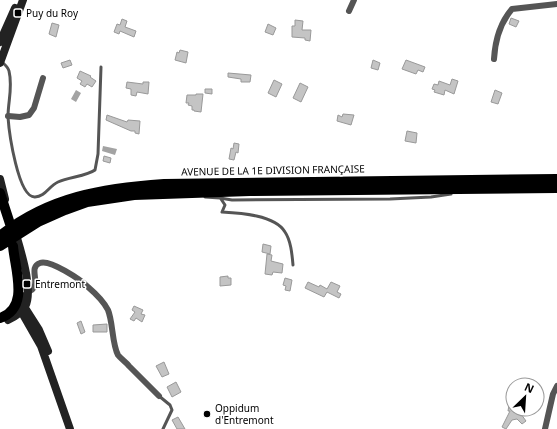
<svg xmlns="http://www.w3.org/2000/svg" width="557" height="429" viewBox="0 0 557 429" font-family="'Noto Sans',sans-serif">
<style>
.water{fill:#a3a3a3}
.building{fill:#c4c4c4;stroke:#999}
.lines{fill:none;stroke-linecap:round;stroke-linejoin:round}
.service{stroke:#555;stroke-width:3}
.minor{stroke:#555;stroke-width:6}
.secondary{stroke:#222;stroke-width:8}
.trunk{stroke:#000;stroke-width:10}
.poi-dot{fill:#000;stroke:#fff;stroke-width:1.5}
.labels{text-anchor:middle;stroke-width:3;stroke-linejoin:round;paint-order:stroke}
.poi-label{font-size:10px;fill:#000;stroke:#fff;text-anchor:start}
.street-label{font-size:10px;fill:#000;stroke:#fff}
</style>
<rect width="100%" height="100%" fill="#fff"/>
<path class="water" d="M76,90l5,3 -5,9 -5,-3z
M103,146l14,3 -2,6 -13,-4z"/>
<path class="building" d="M511,18l8,3 -3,6 -7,-3z
M122,19l5,2 -2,6 11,4 -2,6 -14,-6 -1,3 -5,-2 3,-8 3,1z
M295,20l8,1 -1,9h9l-1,11 -5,-1v-2l-13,-1v-11h3z
M52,23l7,2 -3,12 -7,-3z
M268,24l8,4 -3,7 -8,-3z
M180,50l8,2 -2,11 -11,-3 2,-8 2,1z
M70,60l2,5 -9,3 -2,-5z
M373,60l7,3 -2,7 -7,-2z
M406,60l19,7 -2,5 -5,-2 -2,4 -14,-5z
M80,71l11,5 -1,1 6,4 -4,6 -5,-3 -2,3 -5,-3 2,-3 -5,-3z
M228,73l23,2 -1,7h-9v-3l-13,-2z
M452,79l6,2 -4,13 -9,-4 -1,5 -10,-3 1,-2 -3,-1 2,-5 4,1 1,-4 11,4z
M274,80l8,4 -6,13 -8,-4z
M127,82l16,2v-2h6l-1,12 -11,-2 -1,4 -5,-1v-6l-5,-1z
M300,83l8,4 -7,15 -8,-4z
M205,89h7v5l-7,-1z
M495,90l7,3 -4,11 -7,-2z
M196,94h7l-2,18 -7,-1v-1h-2v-4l-4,-1 1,-2h-3l1,-8h9z
M343,114l11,1 -3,10 -14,-4 1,-6 4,2z
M107,115l20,7 1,-2 12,1 -1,13 -4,-1v-2h-4l-25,-11z
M407,131l10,2 -1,10 -11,-2z
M234,143l5,1 -1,9 -2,-1 -2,8 -5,-1 2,-11 2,1z
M104,156l7,2 -1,5 -7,-2z
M263,244l8,2 -1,8 -8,-2z
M267,254l5,1 -1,6 12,3 -1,9 -9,-1 -1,3 -7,-1z
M228,276v2h3v7l-11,1v-9z
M285,278l7,2 -2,11 -5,-1 1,-4 -3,-1z
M308,282l11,5 1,-2 7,4 4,-7 9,4 -3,6 4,2 -2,4 -12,-6 -3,5 -19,-9z
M134,306l9,4 -2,4 4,1 -3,7 -6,-4 -2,3 -4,-2 5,-7 -3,-2z
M81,321l4,11 -4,2 -4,-11z
M107,324v8h-14v-7z
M164,362l5,12 -7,3 -6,-11z
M176,382l5,10 -9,5 -5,-10z
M509,405l4,2v5l8,2 5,7 -4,3 -5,-5 -5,1 -6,9 -4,-2 8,-16h-2z
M178,417l7,12h-8l-5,-9z"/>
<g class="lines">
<path class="service" d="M2,62c3,3 6,5 7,9 4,16 -1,30 -1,46 1,15 10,81 27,80 10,0 14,-11 23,-15 11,-5 29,-6 37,-12l3,-16 3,-87
M205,197l15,1 12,2 158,-1 41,-2 20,-3
M221,199l4,6 -3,7c18,1 53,3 63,20 6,9 7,22 8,33
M159,396l11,9 2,5 -9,19"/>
<path class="minor" d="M349,11l5,-11
M494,59c1,-17 6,-36 18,-50l45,-5
M8,116l12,1 9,-2 5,-7 9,-30
M27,292c18,-5 -1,-24 13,-29 10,-4 41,17 48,24 7,6 16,15 20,23 5,12 4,34 10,45 3,4 8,7 11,11 10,10 20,20 30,30
M545,429l8,-35 4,-8"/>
<path class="secondary" d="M0,42l15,-34
M0,63l23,-63
M0,179l5,20
M22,296l-2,10 1,5 20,35 29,83
M25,308l14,22 9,21
M8,320c6,-3 14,-7 17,-13 9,-17 -5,-58 -10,-76"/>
<path class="trunk" d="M0,193l13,40
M0,236c48,-39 104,-48 164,-52l393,-5
M0,246l38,-24 27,-12 22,-8 47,-7 116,-4 307,-3
M0,318c30,-10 15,-48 13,-72"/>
</g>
<g class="poi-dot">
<rect x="14" y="9" width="8" height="8" rx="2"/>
<rect x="23" y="280" width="8" height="8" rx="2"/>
<circle cx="207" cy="414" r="4"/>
</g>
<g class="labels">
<g class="poi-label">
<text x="26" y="17">Puy du Roy</text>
<text x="35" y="288">Entremont</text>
<text x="215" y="412">Oppidum<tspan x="215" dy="12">d'Entremont</tspan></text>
</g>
<g class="street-label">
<text transform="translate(273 170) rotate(-1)" y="4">AVENUE DE LA 1E DIVISION FRANÇAISE</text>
</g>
</g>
<g transform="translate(525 397) rotate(25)"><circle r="19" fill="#ffffff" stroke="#999999"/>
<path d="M0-3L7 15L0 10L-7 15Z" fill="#000000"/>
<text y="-6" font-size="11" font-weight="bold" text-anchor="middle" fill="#000000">N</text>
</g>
</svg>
